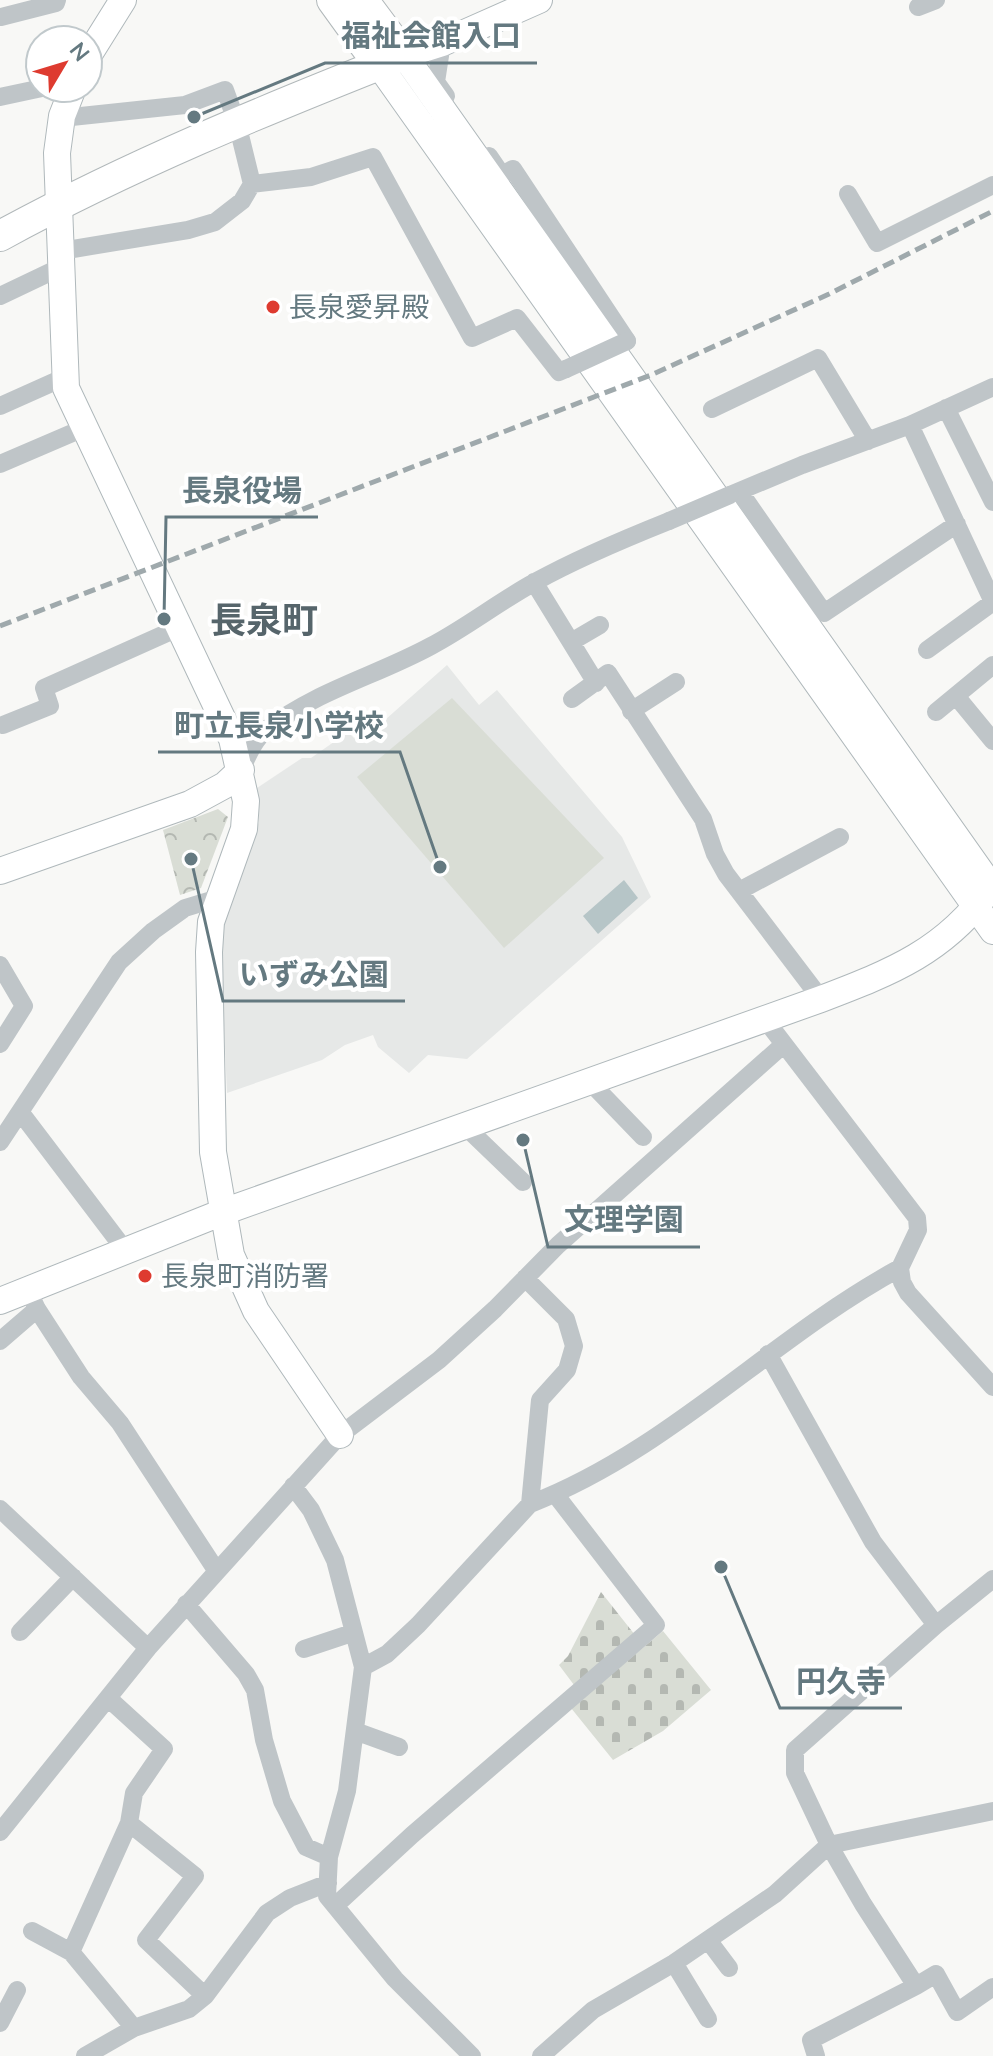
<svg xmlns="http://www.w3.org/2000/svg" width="993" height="2056" viewBox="0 0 993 2056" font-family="'Nunito Sans','Noto Sans JP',sans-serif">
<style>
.built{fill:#e6e8e7}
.cemetery{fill:url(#cemetery-stones)}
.park{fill:url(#park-crowns)}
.garden{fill:#d9ddd5}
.water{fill:#b6c5c7}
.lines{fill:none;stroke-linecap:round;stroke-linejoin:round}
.secondary-casing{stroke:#afb8bb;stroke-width:28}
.primary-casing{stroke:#b1b8ba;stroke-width:32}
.street{stroke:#bfc5c8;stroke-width:18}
.secondary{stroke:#fff;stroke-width:26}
.primary{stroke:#fff;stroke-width:30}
.rail{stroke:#9fa9ac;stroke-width:5;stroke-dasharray:12 6;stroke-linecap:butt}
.street-bridge{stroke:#bfc5c8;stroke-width:18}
.poi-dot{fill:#de3b30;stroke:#fff;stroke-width:3}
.labels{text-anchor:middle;stroke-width:8;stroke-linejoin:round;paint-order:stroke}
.poi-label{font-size:28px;fill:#647980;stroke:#fff;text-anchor:start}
.district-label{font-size:36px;font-weight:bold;fill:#56656b;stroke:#fff}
.leader{fill:none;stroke:#647980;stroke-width:3}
.callout-dot{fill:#647980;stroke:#fff;stroke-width:3}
.callout-label{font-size:30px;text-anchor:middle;font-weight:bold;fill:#647980;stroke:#fff;stroke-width:8;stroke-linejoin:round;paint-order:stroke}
</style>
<defs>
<pattern id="cemetery-stones" width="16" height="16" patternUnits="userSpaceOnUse" patternTransform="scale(2)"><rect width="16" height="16" fill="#d9ddd5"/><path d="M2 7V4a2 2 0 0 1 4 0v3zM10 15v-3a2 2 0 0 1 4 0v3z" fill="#b4b8b2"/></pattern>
<pattern id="park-crowns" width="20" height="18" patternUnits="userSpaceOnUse" patternTransform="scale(2)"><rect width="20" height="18" fill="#d9ddd5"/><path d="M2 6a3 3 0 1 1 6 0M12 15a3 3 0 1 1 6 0" fill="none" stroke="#b4b8b2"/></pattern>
</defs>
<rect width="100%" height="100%" fill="#f8f8f6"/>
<path class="built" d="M447,665l32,40 18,-15 125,147 29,60 -184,162 -39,-4 -19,18 -31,-26 -5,-12 -28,10 -23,15 -95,33 -7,-159 39,-112 -2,-34 45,-30h9l37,-26 11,11z"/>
<path class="cemetery" d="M601,1592l34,43 -61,50 -15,-20 9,-9z
M663,1631l48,59 -48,41 -50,29 -42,-52z"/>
<path class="park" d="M218,809l10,8 -27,71 -21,7 -17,-65z"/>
<path class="garden" d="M452,698l152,160 -100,90 -147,-171z"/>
<path class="water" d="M624,880l14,18 -40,36 -15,-18z"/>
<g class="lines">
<defs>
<path id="secondary" d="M539,0l-97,43 -38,12 589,834
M88,56l35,-56
M379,65l614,866
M73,88l-11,28 -5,37 9,235 166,351 14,62 -2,28 -33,93 -2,30 4,200 18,103 25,56 84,124
M0,871l190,-67 35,-19 16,-15
M0,1301l223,-89 598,-213c71,-27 125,-48 170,-112"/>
<path id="primary" d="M332,0l47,65
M0,236c130,-71 267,-127 404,-181l-41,-55"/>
</defs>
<use href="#secondary" class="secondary-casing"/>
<use href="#primary" class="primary-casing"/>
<path class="street" d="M918,7l18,-7
M1,17l55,-14 1,-3
M442,43l-6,39 10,14
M0,97l42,-9
M62,118l123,-13 40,-15 12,33 15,61 59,-7 62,-20 99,181 45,-20 42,54 7,-3
M489,156l13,19 11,-6 114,172
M848,194l29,49 116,-58
M61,251l127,-21 27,-8 27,-21 10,-17
M0,296l61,-29
M0,406l65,-29
M946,408l47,94
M712,409l106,-51 50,83
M910,425l83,177 -66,48
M0,464l84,-36
M740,492l84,121 133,-89
M730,495l72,-30 108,-40 83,-38
M534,582l62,101
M571,642l29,-17
M956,696l37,45
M572,699l36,-26 95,146 12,35 11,20 95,125
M631,711l45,-29
M936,712l57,-47
M3,725l47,-19 -6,-18 134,-60
M241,770c7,-15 13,-30 26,-41 49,-38 111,-54 164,-83 36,-19 69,-45 104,-64 43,-24 89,-43 134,-61
M739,891l101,-54
M0,965l24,41 -24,38
M764,1018l153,200 1,12 -18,38
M590,1082l53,55
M21,1113l104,137
M471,1132l52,50
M0,1142l119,-180 34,-31 32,-23 33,-10
M525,1278l41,41 8,27 -7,24 -27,30 -10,104
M28,1290l9,19 44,68 39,46 96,147
M0,1341l37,-32
M768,1354l105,188 63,83
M293,1486l18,24 24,50 28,107 -16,124 -18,66 -2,39 68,83 77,77
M0,1509l148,139
M186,1604l60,70 9,16 9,50 18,61 24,46 23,10
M20,1632l53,-55
M304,1649l48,-16
M363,1667l24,-13 31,-29 112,-121c138,-53 241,-166 370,-236l2,14 6,11 85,94
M108,1698l56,51 -30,44 -5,30 -58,129 63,76
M355,1731l44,16
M129,1823l66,53 -49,64 59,56
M0,1832l148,-184 192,-213 99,-75 56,-51 63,-64 225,-200
M335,1906l77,-71 244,-210 -101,-131
M32,1931l39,21
M708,1940l21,28
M674,1963l34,56
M916,1986l20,-12 21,38 36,-25
M0,2023l17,-33
M85,2056l49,-28 55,-19 16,-13 62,-83 23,-15 38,-15
M541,2056l52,-46 81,-47 101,-69 54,-49 164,-34
M816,2056l-5,-16 105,-54 -53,-82 -34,-59 -34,-72v-23l141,-125 57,-46"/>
<use href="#secondary" class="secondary"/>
<use href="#primary" class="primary"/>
<path class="rail" d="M0,626l651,-251 178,-81 164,-83"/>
<path class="street-bridge" d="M566,369l61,-28
M669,521l61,-26"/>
</g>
<g class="poi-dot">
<circle cx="273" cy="307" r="8"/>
<circle cx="145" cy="1276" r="8"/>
</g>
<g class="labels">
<g class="poi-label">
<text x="289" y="317">長泉愛昇殿</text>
<text x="161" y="1286">長泉町消防署</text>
</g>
<g class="district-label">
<text x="264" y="633">長泉町</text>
</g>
</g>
<path class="leader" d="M194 117L325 63H537M164 619L166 517H318M440 867L400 752H158M191 859L223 1001H405M523 1140L548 1247H700M721 1567L780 1708H902"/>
<g class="callout-dot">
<circle cx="194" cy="117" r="8"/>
<circle cx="164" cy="619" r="8"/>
<circle cx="440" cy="867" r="8"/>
<circle cx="191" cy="859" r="8"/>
<circle cx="523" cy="1140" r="8"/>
<circle cx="721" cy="1567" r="8"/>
</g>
<g class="callout-label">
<text x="431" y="46">福祉会館入口</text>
<text x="242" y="501">長泉役場</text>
<text x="279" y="736">町立長泉小学校</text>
<text x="314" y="985">いずみ公園</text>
<text x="624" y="1230">文理学園</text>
<text x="841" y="1692">円久寺</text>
</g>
<g transform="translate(64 64) rotate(52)"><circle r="38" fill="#ffffff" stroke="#c1c9cc" stroke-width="2"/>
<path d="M0-6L14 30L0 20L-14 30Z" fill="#de3b30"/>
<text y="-12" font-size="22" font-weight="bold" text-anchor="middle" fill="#647980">N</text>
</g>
</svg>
